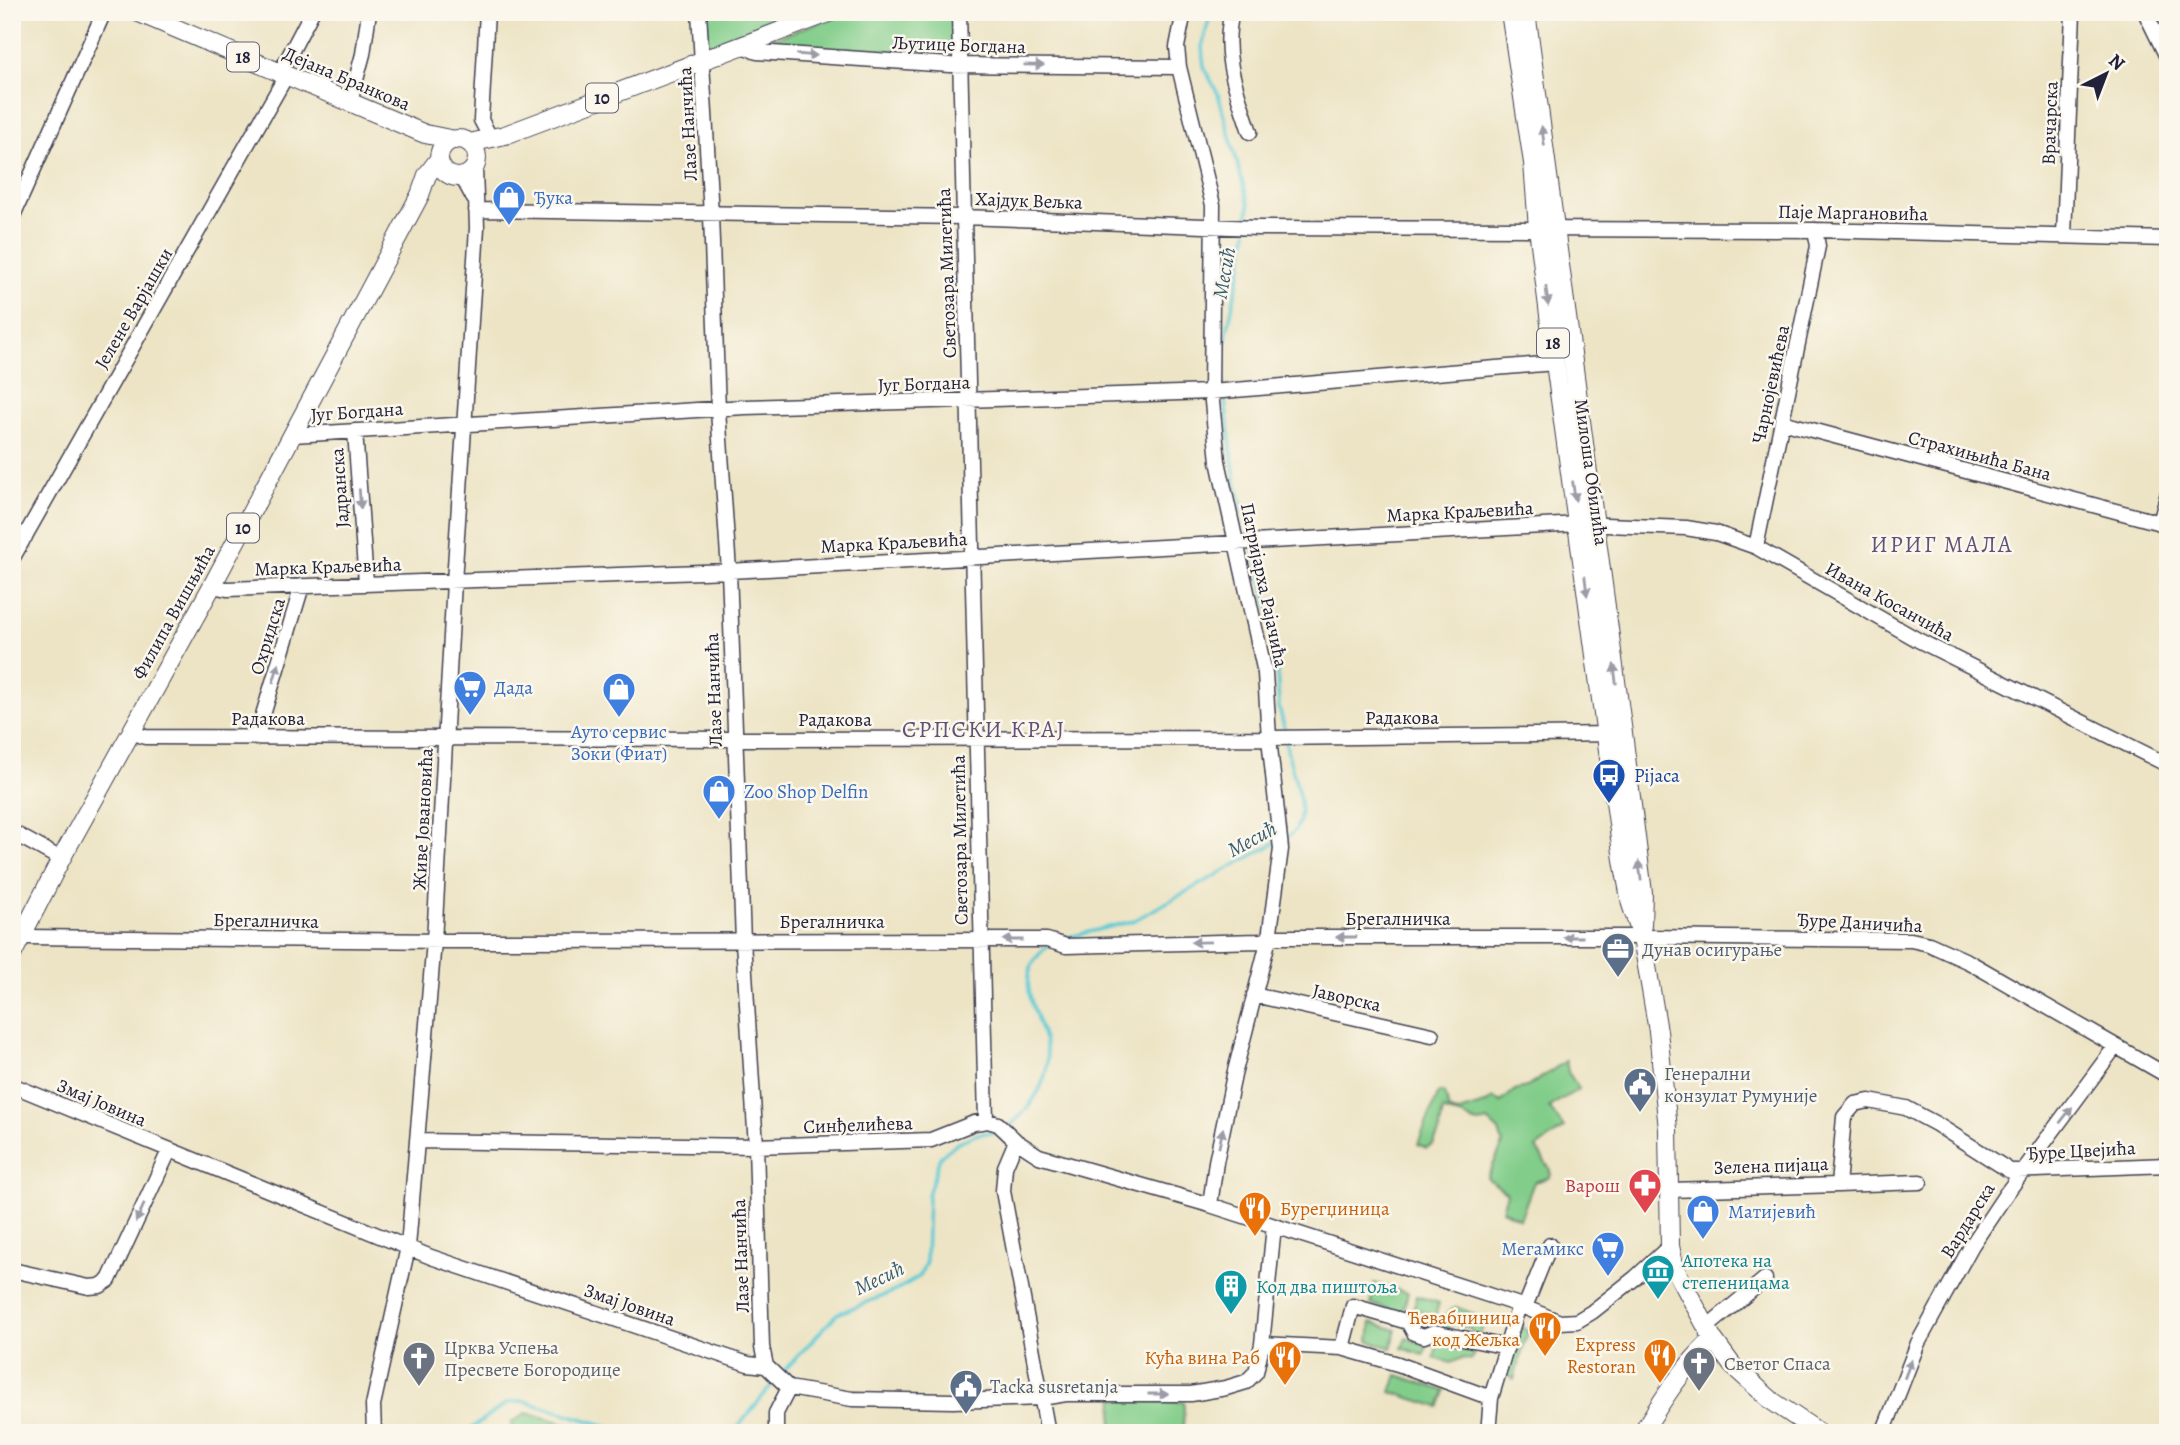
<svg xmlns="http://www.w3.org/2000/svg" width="2180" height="1445" viewBox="0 0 2180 1445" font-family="Alegreya,serif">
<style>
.green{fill:#82cd8a;stroke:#527862;stroke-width:2}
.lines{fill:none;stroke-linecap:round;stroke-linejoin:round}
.stream{stroke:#5dc9d4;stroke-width:3.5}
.minor-casing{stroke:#403f50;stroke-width:17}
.major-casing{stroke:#403f50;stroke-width:20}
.minor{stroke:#fff;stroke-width:14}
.major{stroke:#fff;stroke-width:18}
.oneway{fill:#9c9ca7}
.labels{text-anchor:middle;stroke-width:5;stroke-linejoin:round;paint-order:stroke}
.shield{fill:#fbf7ec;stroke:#636270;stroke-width:2}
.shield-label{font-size:18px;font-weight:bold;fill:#22223b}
.street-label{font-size:19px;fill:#22223b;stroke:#fbf7ec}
.shop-label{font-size:19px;fill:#366cbe;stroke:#fbf7ec;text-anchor:start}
.transit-label{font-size:19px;fill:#164399;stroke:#fbf7ec;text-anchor:start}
.service-label{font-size:19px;fill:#4e5e75;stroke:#fbf7ec;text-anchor:start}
.health-label{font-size:19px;fill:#be3a42;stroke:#fbf7ec;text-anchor:end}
.food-label{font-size:19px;fill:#c56008;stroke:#fbf7ec;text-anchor:end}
.culture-label{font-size:19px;fill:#0d838f;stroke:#fbf7ec;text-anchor:start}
.worship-label{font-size:19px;fill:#5b616d;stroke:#fbf7ec;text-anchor:start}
.water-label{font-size:21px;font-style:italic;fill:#375c71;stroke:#fbf7ec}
.quarter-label{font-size:23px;letter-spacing:2px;fill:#605179;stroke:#fbf7ec}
</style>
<rect width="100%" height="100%" fill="#fbf7ec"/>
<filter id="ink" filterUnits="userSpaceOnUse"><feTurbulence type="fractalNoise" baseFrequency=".0143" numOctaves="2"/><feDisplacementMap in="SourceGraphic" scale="14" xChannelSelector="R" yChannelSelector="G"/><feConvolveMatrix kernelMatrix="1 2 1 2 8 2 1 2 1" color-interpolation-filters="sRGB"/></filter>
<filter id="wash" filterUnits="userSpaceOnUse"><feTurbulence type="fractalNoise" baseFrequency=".00686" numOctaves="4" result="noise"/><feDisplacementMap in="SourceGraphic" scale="28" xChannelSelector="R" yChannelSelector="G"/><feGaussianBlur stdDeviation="1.57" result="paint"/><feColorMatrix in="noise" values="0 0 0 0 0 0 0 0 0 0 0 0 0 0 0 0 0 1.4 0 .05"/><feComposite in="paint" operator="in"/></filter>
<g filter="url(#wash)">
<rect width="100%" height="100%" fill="#ede4c5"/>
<path class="green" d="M704,12h108l-106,38z
M848,12h104l1,41 -4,5 -187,-11 -1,-4z
M1566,1061l2,11 11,17 -30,18 15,21 -28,20 13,20 2,7 -3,3 -14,4 -14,37 -18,-9 5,-17 -20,-15 16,-34 -4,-13 -11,-10c-17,5 -14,-2 -28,-6 -6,-1 -11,-2 -17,-5l-4,23 -6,12 -7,3 -8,-4 21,-52h4l4,8 1,9 8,4 29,-9 8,-6 8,4 14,-12 12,-3z
M1374,1283l34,10 -6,20 -31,-9z
M1417,1296l22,7 -4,13 -22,-7z
M1456,1307c14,5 35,11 23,29l-7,-2 -1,-5 -18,-6 -5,7 -7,-3 6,-13z
M1371,1322l25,8 -4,18 -23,-7z
M1521,1326l7,5 -14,48 -8,-5z
M1406,1338l21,7 -3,10 -22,-7z
M1442,1343l32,10 -2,7 -10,-2 -11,5 -17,-5 3,-12z
M1397,1375l48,16 -6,16 -48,-15z
M1114,1399l70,3 -1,31h-71z
M526,1413l50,13 -1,7h-64l1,-11z"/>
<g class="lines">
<path class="stream" d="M1211,12l-9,35 2,20 14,27 31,111 -2,18
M1223,385c-3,-51 19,-103 24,-154
M1224,393l11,86 16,58
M1253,547l22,81 4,79 7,28
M1282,840c38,-17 7,-67 4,-97
M1057,940l76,-19 142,-78
M1007,1128c19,-15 40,-41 40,-67 1,-40 -43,-81 1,-115
M781,1374l56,-60 58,-23 25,-15 6,-15 2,-66 12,-38 18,-15 20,-8 22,-2
M465,1433l42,-30 16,-2 108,32
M733,1433l43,-53"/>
</g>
</g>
<g filter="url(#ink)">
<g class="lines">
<defs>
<path id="minor" d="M487,12l-6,108 10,19
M699,12l12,203 7,195 11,161 14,370 13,205 6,201 4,19
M959,12l27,1109
M1184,12l-7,35 2,20 34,138 -2,187 7,69 47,212 4,65 12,111 -12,89 -35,137 -18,87 -6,43
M1232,12c-11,43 5,79 18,120
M2145,12l23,47
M740,45l17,7 193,13 229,2
M280,73l32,-61
M350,102l13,-48 6,-42
M462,177l12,22
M476,210l487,7 295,11 557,2 353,9
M12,218l92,-206
M2064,235l9,-223
M1782,422l386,103
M355,431l11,152
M293,435l452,-28 466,-15 344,-29
M2160,523l8,-30
M12,531l13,6
M1756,547l62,-301 -3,-16
M12,559l274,-483
M212,586l15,3 502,-18 850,-47 107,4 30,5 40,14 162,93 250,125
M131,732l14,5 589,2 535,-1 346,-4
M256,738l46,-152
M12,832l49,27
M22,937l424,4 601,-1 19,6 194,-5 17,-4h365l269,3 18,4 40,18 199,114
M1254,995l178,40
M12,1085l419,172 317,107 18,2 23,22 63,11 101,2 88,-3 25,-4h125l35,-6 20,-6 10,-10 6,-28 12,-118
M417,1141l339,5 175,-6 43,-17 14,-2 10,3 18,17 23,15 171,49 309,100 41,17 17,-1 15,-9 43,-34 35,-32
M1016,1141l-11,26 -2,24 45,242
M1838,1185l82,-3
M1670,1190l168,-5 6,-68 11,-13 14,-3 37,7 30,16 74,47 158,-6
M12,1270l77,17 11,-1 9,-6 60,-129
M1525,1307l25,-62
M1707,1327l58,-48
M1262,1344l80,4 56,16 93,34
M1342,1348l11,-42 55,16 6,11 10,3 10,-4 73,15
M374,1433l-1,-28 35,-158 26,-306 20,-359 23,-354 -2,-60
M776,1433v-20l13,-25
M1488,1433l3,-35 28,-93
M1883,1433l35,-90 54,-98 34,-51 109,-147"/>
<path id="major" d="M137,12l288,122 30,6
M1510,12l23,151 5,65 17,135 68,497 8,44 11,33 16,94 10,98 2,117 5,23 38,70 19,26 40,36 48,32
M1526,12l97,721 20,160 -1,33
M439 158a19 19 0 1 1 38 0a19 19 0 1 1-38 0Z
M470,143l35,-8 326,-123
M12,955l49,-96 151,-273 208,-391 7,-20 12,-16
M1642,1433c21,-34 42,-67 71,-94"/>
</defs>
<use href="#minor" class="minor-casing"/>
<use href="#major" class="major-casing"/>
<use href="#minor" class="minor"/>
<use href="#major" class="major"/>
</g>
<defs><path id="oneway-solid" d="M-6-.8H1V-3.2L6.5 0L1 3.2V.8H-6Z" transform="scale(1.75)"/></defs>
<g class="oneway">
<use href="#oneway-solid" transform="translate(807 55) rotate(4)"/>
<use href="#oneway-solid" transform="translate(1034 65) rotate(1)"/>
<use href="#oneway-solid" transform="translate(1543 136) rotate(-98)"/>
<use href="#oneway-solid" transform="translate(1547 296) rotate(83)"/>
<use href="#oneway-solid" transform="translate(1574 491) rotate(82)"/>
<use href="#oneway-solid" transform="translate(360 499) rotate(86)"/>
<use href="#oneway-solid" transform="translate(1586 586) rotate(83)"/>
<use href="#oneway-solid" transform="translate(276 673) rotate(-73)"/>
<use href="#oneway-solid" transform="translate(1615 674) rotate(-97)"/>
<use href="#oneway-solid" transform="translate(1640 871) rotate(-97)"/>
<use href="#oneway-solid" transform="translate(1346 937) rotate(180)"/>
<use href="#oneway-solid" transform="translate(1573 937) rotate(-180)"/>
<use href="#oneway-solid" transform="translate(1013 940) rotate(-180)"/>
<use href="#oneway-solid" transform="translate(1201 942) rotate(179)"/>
<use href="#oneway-solid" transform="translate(2066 1115) rotate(-52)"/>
<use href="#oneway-solid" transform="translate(1221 1138) rotate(-78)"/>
<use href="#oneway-solid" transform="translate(140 1213) rotate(115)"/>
<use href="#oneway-solid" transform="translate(1908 1369) rotate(-69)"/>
<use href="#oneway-solid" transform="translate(1158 1394)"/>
</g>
</g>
<defs>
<symbol id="shop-pin" viewBox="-11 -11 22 30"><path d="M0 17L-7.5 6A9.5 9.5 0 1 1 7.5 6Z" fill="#3f7fe0" stroke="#fbf7ec"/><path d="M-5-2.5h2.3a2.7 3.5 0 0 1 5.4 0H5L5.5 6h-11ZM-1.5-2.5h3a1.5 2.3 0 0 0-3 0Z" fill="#fff"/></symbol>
<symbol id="supermarket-pin" viewBox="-11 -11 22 30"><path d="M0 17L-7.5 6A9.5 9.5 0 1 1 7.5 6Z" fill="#3f7fe0" stroke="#fbf7ec"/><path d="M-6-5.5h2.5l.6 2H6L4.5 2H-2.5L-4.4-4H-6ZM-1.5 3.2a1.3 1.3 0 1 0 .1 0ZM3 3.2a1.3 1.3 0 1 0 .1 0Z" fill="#fff"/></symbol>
<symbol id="bus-pin" viewBox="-11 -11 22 30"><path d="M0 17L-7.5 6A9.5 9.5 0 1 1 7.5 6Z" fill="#1a4fb4" stroke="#fbf7ec"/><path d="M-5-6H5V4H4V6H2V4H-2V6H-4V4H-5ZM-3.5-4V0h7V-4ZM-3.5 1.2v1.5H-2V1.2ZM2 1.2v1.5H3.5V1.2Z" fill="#fff"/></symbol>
<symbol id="office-pin" viewBox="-11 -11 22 30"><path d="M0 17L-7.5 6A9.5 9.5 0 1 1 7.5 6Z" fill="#5c6f8a" stroke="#fbf7ec"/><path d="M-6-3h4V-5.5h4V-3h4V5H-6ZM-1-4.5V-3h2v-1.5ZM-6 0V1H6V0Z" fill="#fff"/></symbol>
<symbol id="civic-pin" viewBox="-11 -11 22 30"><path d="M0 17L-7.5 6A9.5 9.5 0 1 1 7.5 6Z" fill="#5c6f8a" stroke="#fbf7ec"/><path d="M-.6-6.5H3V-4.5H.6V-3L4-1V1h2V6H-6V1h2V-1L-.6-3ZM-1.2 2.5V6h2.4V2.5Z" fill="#fff"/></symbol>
<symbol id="pharmacy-pin" viewBox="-11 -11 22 30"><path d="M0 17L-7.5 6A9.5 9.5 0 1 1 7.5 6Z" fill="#e0444e" stroke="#fbf7ec"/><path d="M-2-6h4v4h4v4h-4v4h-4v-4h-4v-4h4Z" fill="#fff"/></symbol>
<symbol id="restaurant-pin" viewBox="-11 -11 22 30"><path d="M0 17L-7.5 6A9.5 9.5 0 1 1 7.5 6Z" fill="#e8710a" stroke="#fbf7ec"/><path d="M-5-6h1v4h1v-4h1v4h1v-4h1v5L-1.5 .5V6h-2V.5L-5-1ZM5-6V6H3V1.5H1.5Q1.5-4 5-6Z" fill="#fff"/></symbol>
<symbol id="museum-pin" viewBox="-11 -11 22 30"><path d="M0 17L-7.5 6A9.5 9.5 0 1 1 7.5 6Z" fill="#0f9aa8" stroke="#fbf7ec"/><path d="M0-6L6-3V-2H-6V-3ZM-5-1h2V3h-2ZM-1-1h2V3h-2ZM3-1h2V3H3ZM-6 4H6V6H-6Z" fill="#fff"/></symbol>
<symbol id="building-pin" viewBox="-11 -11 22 30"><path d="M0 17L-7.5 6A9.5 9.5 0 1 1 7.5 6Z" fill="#0f9aa8" stroke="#fbf7ec"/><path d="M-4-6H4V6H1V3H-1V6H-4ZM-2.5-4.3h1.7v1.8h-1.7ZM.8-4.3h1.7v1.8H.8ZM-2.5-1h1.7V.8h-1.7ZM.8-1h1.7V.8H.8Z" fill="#fff"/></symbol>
<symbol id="church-pin" viewBox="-11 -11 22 30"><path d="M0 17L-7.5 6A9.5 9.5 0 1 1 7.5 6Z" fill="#6b7280" stroke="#fbf7ec"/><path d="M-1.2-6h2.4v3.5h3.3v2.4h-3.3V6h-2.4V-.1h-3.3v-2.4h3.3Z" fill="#fff"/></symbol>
</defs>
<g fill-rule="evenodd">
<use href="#shop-pin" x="490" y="178" width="38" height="52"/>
<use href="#supermarket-pin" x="451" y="668" width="38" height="52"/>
<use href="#shop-pin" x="600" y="670" width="38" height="52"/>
<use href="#bus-pin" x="1590" y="756" width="38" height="52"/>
<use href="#shop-pin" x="700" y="772" width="38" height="52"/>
<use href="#office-pin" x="1599" y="930" width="38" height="52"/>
<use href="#civic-pin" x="1621" y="1065" width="38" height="52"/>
<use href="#pharmacy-pin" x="1626" y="1166" width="38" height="52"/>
<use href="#restaurant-pin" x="1236" y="1189" width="38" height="52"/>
<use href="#shop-pin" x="1684" y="1192" width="38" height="52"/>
<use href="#supermarket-pin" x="1589" y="1229" width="38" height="52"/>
<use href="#museum-pin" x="1639" y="1252" width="38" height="52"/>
<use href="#building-pin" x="1212" y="1267" width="38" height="52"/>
<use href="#restaurant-pin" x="1526" y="1309" width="38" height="52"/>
<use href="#restaurant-pin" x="1641" y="1336" width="38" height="52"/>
<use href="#restaurant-pin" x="1266" y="1338" width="38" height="52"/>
<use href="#church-pin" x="400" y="1339" width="38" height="52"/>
<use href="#church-pin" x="1680" y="1344" width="38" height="52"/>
<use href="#civic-pin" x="947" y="1367" width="38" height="52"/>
</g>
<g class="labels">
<g class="shield">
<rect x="227" y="42.5" width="32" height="29" rx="5"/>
<rect x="586" y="83.5" width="32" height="29" rx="5"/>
<rect x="1537" y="328.5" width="32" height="29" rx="5"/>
<rect x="227" y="513.5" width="32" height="29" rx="5"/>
</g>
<g class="shield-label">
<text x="243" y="63">18</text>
<text x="602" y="104">10</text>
<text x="1553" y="349">18</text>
<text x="243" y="534">10</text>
</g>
<g class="street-label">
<text transform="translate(959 44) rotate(2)" y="7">Љутице Богдана</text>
<text transform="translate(347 78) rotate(23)" y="7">Дејана Бранкова</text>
<text transform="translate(2049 123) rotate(-88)" y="7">Врачарска</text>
<text transform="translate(687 124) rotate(-93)" y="7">Лазе Нанчића</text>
<text transform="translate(1029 200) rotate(2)" y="7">Хајдук Вељка</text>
<text transform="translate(1853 212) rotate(1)" y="7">Паје Маргановића</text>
<text transform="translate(946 273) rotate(-92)" y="7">Светозара Милетића</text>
<text transform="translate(133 308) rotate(-60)" y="7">Јелене Варјашки</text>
<text transform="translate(924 383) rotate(-2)" y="7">Југ Богдана</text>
<text transform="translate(1770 384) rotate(-78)" y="7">Чарнојевићева</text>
<text transform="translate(357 411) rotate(-4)" y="7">Југ Богдана</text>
<text transform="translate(1980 455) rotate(15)" y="7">Страхињића Бана</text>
<text transform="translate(1592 472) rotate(82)" y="7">Милоша Обилића</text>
<text transform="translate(339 488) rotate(-94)" y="7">Јадранска</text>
<text transform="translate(1460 511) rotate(-3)" y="7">Марка Краљевића</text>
<text transform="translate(894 542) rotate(-3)" y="7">Марка Краљевића</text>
<text transform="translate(328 566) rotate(-2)" y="7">Марка Краљевића</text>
<text transform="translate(1265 585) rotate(78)" y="7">Патријарха Рајачића</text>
<text transform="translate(1890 601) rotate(29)" y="7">Ивана Косанчића</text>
<text transform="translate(173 612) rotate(-61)" y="7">Филипа Вишњића</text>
<text transform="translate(267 636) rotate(-73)" y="7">Охридска</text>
<text transform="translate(713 690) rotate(-92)" y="7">Лазе Нанчића</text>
<text x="1402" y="724">Радакова</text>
<text x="268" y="725">Радакова</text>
<text x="835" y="726">Радакова</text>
<text transform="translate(422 819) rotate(-87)" y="7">Живе Јовановића</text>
<text transform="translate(959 840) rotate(-91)" y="7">Светозара Милетића</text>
<text x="1398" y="925">Брегалничка</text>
<text transform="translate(266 920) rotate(1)" y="7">Брегалничка</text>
<text x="832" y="928">Брегалничка</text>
<text transform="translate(1860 922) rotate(3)" y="7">Ђуре Даничића</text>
<text transform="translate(1347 997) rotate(13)" y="7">Јаворска</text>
<text transform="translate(102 1102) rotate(23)" y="7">Змај Јовина</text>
<text transform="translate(858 1124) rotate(-2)" y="7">Синђелићева</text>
<text transform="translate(2081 1150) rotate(-3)" y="7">Ђуре Цвејића</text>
<text transform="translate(1771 1165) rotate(-2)" y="7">Зелена пијаца</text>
<text transform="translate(1967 1220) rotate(-58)" y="7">Вардарска</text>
<text transform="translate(740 1256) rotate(-92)" y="7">Лазе Нанчића</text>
<text transform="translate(630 1304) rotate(19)" y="7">Змај Јовина</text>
</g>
<g class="shop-label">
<text x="534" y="204">Ђука</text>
<text x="494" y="694">Дада</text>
<text x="619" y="738" text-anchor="middle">Ауто сервис<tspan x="619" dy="22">Зоки (Фиат)</tspan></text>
<text x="744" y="798">Zoo Shop Delfin</text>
<text x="1728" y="1218">Матијевић</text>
<text x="1584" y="1255" text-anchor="end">Мегамикс</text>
</g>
<g class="transit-label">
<text x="1634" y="782">Pijaca</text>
</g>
<g class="service-label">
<text x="1642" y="956">Дунав осигурање</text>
<text x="1664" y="1080">Генерални<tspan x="1664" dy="22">конзулат Румуније</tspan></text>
<text x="990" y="1393">Tacka susretanja</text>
</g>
<g class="health-label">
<text x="1620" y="1192">Варош</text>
</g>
<g class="food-label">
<text x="1280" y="1215" text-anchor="start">Бурегџиница</text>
<text x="1520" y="1324">Ћевабџиница<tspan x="1520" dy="22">код Жељка</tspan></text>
<text x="1636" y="1351">Express<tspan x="1636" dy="22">Restoran</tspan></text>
<text x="1260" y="1364">Кућа вина Раб</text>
</g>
<g class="culture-label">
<text x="1682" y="1267">Апотека на<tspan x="1682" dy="22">степеницама</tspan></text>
<text x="1256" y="1293">Код два пиштоља</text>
</g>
<g class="worship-label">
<text x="444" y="1354">Црква Успења<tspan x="444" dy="22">Пресвете Богородице</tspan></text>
<text x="1724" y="1370">Светог Спаса</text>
</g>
<g class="water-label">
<text transform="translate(1224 273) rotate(-80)" y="7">Месић</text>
<text transform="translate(1252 839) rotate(-28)" y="7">Месић</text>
<text transform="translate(879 1278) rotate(-25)" y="7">Месић</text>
</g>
<g class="quarter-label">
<text x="1942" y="552">ИРИГ МАЛА</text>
<text x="984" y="737">СРПСКИ КРАЈ</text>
</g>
</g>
<rect width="2180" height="1445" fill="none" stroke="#fbf7ec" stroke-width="42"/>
<g transform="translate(2106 74) rotate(42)" stroke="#fbf7ec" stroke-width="5" paint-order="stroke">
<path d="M0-5L12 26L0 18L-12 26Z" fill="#22223b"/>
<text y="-10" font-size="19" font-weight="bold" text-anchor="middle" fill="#22223b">N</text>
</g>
</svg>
